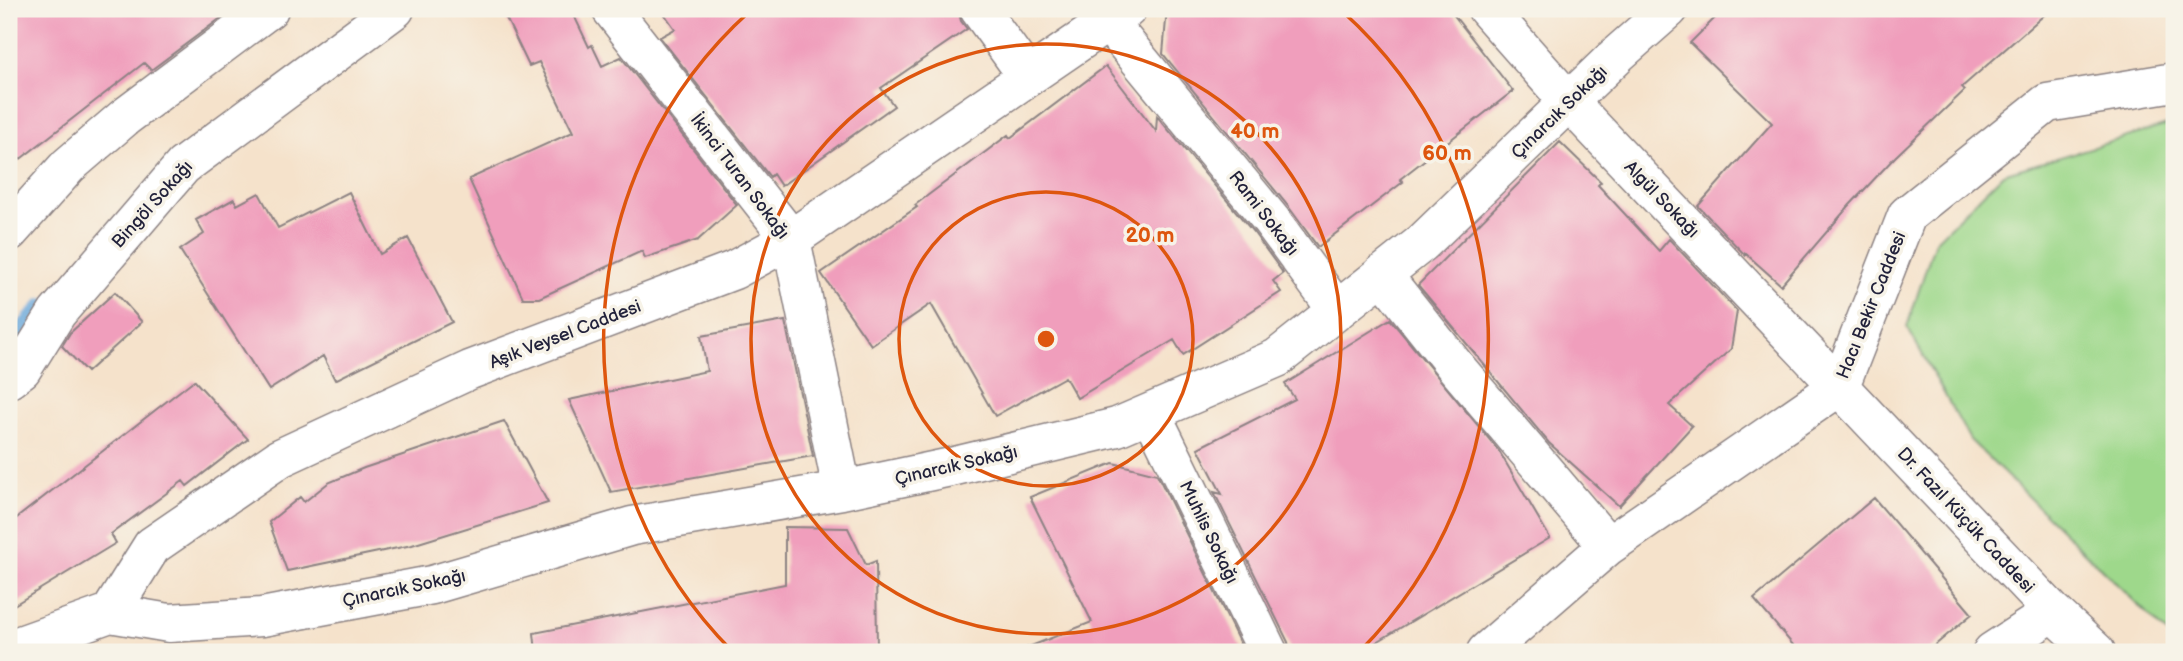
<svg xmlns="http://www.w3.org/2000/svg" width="2183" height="661" viewBox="0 0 2183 661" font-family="'Balsamiq Sans',sans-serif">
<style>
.green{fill:#9ed88b;stroke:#607d63;stroke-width:2}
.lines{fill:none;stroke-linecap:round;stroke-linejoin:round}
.stream{stroke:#69a7db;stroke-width:14}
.building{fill:#f09ebc}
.minor-casing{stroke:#8c8283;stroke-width:41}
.minor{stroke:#fff;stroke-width:38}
.ring{fill:none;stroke:#de560e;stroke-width:3.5}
.labels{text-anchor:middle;stroke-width:7;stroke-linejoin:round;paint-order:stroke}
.street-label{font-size:18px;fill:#22223b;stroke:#f7f3e8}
.centre{fill:#de560e;stroke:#f7f3e8;stroke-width:3.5}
.ring-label{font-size:21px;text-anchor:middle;font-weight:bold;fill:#de560e;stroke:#f7f3e8;stroke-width:7;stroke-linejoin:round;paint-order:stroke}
</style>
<rect width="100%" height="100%" fill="#f7f3e8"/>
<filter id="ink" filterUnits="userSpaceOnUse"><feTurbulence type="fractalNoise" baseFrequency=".0143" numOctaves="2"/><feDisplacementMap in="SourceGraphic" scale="14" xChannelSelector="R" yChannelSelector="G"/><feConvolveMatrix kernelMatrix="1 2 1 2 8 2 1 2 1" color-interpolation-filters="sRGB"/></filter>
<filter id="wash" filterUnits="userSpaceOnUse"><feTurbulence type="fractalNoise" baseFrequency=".00686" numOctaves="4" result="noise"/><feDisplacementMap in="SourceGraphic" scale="28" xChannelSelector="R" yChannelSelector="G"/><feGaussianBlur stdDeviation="1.57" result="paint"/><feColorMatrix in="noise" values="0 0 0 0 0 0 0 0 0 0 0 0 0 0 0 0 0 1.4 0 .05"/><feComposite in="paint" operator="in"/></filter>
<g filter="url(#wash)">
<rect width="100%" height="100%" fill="#f5e2cb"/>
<path class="green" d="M2174,123v517l-204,-200 -63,-113 28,-86 68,-67z"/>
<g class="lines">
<path class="stream" d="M9,343l33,-38"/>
</g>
<g id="blocks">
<path class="building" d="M9,9h224l-82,61 -7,-7 -135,105z
M527,9h44l18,38 3,-2 10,21 19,-9 116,148 -39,35 -53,18 -3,-7 -103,47h-16l-54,-119 104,-47 -34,-70 -10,4 -23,-48z
M661,9h297l3,12 6,8 -86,59 13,18 -113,80 -8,-12 -3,3 -110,-140 15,-8z
M1167,9h282l64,82 -113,88 3,3 -85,65 -30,-41 -125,-152z
M1724,9h327l-89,78 3,3 -70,67 -46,49 -68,79 -36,-32v2l-47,-49 74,-83 -82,-80z
M1106,66l50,65 1,-15 97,117 29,40 -10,8 8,11 -98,63 -9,-15 -97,58 -12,-21 -70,39 -64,-112 -60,41 -50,-72 96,-66 -2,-2 93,-70 2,3z
M1560,142l41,40 -3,3 61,66 10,-12 68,72 -6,38 -62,56 23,21 -73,80 -70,-63 -131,-158z
M349,192l31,62 28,-16 44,84 -117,58 -12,-24 -54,34 -89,-140 24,-16 -8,-14 38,-21 3,6 22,-12 19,35z
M115,292l27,30 -55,50 -25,-26 8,-13z
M1390,319l109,132 51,87 -190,114h-70l-2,-10 -74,-150 8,2 -24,-46 97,-49 -10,-15z
M785,321l28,135 -202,36 -42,-92 138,-29 -6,-35z
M194,380l54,59 -61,47 -4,-5 -72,53 5,9 -107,65v-84z
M504,421l44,82 -136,42 -125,26 -18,-49 31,-25 4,5 24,-19 36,-15z
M1113,463l44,11 87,178h-223v-2l71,-28 -62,-125z
M1874,498l98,116 -45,38h-128l-45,-53z
M785,527l63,1 18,37 10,-4 1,91h-341l-2,-19 251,-49z"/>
</g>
</g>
<g filter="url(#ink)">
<use href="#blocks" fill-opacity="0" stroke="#8c8283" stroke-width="2"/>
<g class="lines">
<defs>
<path id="minor" d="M611,9l180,230 51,251
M979,9l49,68
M1487,9l82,93 484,510 43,40
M1108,22l163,198 66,90
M9,232l59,-66 57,-49 144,-108
M1382,274l73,92 153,180
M9,379l13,-10 35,-56 126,-147 212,-157
M1151,413l117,239
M110,613l59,10 93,-6 170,-32 200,-59 210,-36 109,-23 166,-40 160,-69 145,-115 196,-189 51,-45
M9,649l101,-36 42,-67 128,-88 190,-88 264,-100 57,-31 336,-230
M1486,652l122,-106 232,-160 67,-171 140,-112 127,-21
M1992,652l61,-40"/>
</defs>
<use href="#minor" class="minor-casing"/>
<use href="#minor" class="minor"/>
</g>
</g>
<g class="ring">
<circle cx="1046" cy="339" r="147"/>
<circle cx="1046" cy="339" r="295"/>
<path d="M733 652A442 442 0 0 1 750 11M1342 11A442 442 0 0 1 1359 652"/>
</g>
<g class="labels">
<g class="street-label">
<text transform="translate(1559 112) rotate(-44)" y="6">Çınarcık Sokağı</text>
<text transform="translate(740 176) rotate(53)" y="6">İkinci Turan Sokağı</text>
<text transform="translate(1662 199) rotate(46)" y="6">Algül Sokağı</text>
<text transform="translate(152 204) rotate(-48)" y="6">Bingöl Sokağı</text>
<text transform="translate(1264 213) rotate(52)" y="6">Rami Sokağı</text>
<text transform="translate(1871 305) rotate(-68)" y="6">Hacı Bekir Caddesi</text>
<text transform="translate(565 334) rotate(-21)" y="6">Aşık Veysel Caddesi</text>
<text transform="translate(956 465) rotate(-13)" y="6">Çınarcık Sokağı</text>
<text transform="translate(1966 520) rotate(47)" y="6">Dr. Fazıl Küçük Caddesi</text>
<text transform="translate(1209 532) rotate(64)" y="6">Muhlis Sokağı</text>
<text transform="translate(404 588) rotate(-12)" y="6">Çınarcık Sokağı</text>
</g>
</g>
<circle cx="1046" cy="339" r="10" class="centre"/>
<g class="ring-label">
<text x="1255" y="138">40 m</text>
<text x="1447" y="160">60 m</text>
<text x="1150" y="242">20 m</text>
</g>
<rect width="2183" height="661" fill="none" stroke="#f7f3e8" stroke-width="35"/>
</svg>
